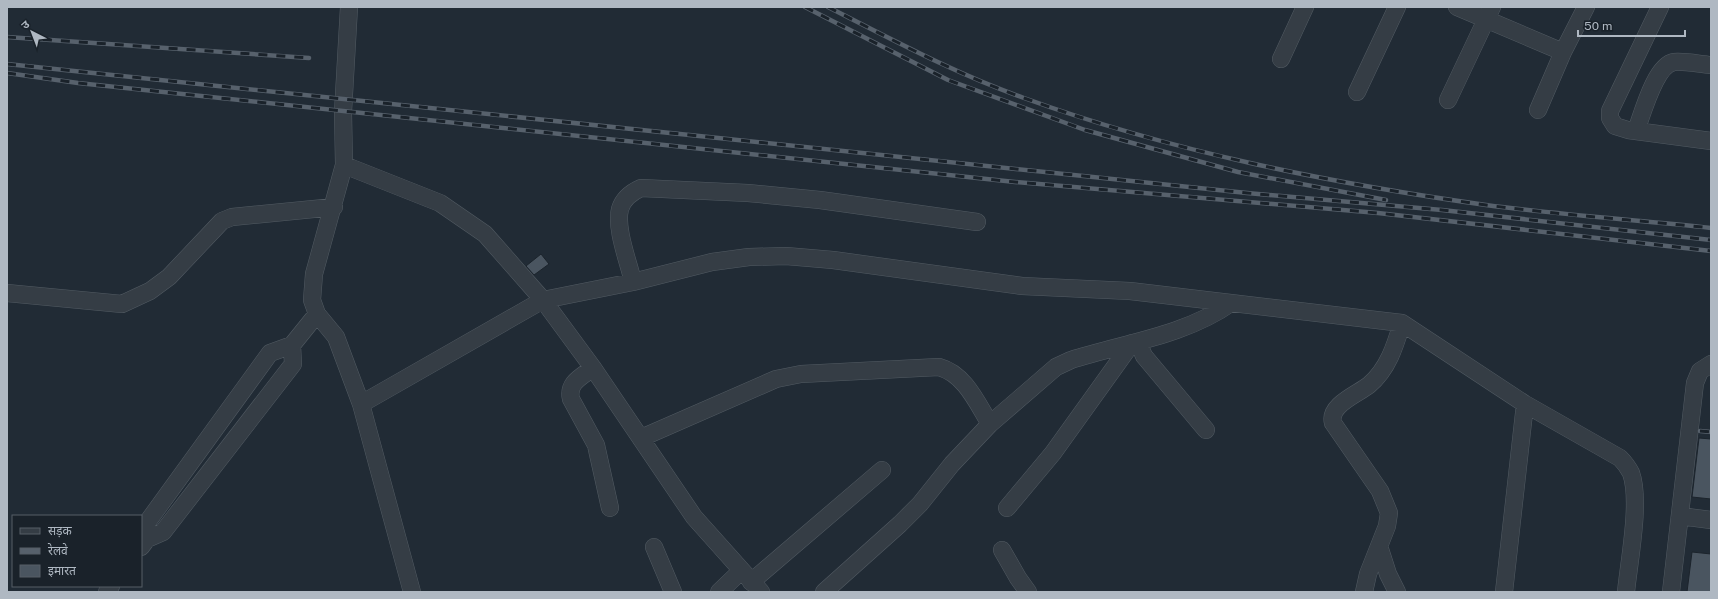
<svg xmlns="http://www.w3.org/2000/svg" width="1718" height="599" viewBox="0 0 1718 599" font-family="'Public Sans','Noto Sans Devanagari',sans-serif">
<style>
.building{fill:#4a5560;stroke:#1c242c}
.lines{fill:none;stroke-linecap:round;stroke-linejoin:round}
.minor-casing{stroke:#525b63;stroke-width:18}
.minor{stroke:#353d45;stroke-width:17}
.rail-casing{stroke:#57616c;stroke-width:4.5}
.rail{stroke:#1a222a;stroke-width:3;stroke-dasharray:9;stroke-linecap:butt}
</style>
<rect width="100%" height="100%" fill="#212b35"/>
<path class="building" d="M541,254l8,10 -15,11 -8,-9z
M1699,438l12,1v60l-19,-2z
M1692,552l19,2v38h-24z"/>
<g class="lines">
<defs>
<path id="minor" d="M349,7l-6,105 1,53 -30,109 -2,26 5,14 19,23 25,67 51,188
M1457,7l106,45 23,-45
M1660,7l-50,104v7l5,8 13,4 83,11
M1281,59l24,-52
M1357,92l40,-85
M1448,100l44,-93
M1538,110l25,-58
M1636,131c6,-16 19,-66 38,-69 11,-1 25,2 37,3
M344,165l96,38 45,31 58,66 50,68 101,149 67,75
M633,282c-4,-19 -18,-53 -13,-73 3,-10 12,-17 21,-21l107,5 72,7 157,22
M7,293l115,11 28,-13 19,-14 53,-56 10,-4 102,-10
M1138,342l6,14 62,74
M593,368c-12,9 -26,15 -22,31l25,46 14,63
M361,404l182,-104 90,-18 79,-20 37,-5 37,-1 47,4 189,26 108,5 272,32 123,81 95,54c4,4 8,9 11,15 10,28 -2,88 -5,119
M641,438l135,-59 25,-5 138,-7c26,7 38,36 51,57l66,-57 15,-7c53,-17 113,-24 160,-57
M1007,508l46,-55 79,-110
M1680,516l31,4
M147,539l-1,-15 124,-171 22,-8 25,-31
M1379,546l9,28 9,18
M141,547l6,-8 16,-7 130,-168 -1,-19
M654,547l19,45
M1002,550l16,28 10,14
M751,582l131,-112
M107,592l4,-6
M719,592l22,-21
M824,592l76,-68 20,-20 32,-40 38,-40
M1364,592l4,-18 19,-48 2,-13 -9,-22 -47,-68c-5,-18 25,-29 36,-38 19,-16 26,-39 33,-62
M1504,592l21,-188
M1671,592l24,-209 5,-12 11,-7"/>
</defs>
<use href="#minor" class="minor-casing"/>
<use href="#minor" class="minor"/>
<defs>
<path id="rail" d="M805,7l143,73 137,50 153,42 148,28
M828,7c65,33 128,67 196,91 149,54 306,85 462,107 75,10 150,15 225,23
M7,37l302,21
M7,64l1240,129 195,17 269,30
M7,73l71,10 937,99 363,31 333,38
M1700,431l11,1"/>
</defs>
<use href="#rail" class="rail-casing"/>
<use href="#rail" class="rail"/>
</g>
<rect width="1718" height="599" fill="none" stroke="#afb8c2" stroke-width="16"/>
<rect x="12" y="515" width="130" height="72" fill="#1a222a" stroke="#565e67"/>
<rect x="20" y="528" width="20" height="6" fill="#353d45" stroke="#565e67"/>
<text x="48" y="535" font-size="12" fill="#afb8c2">सड़क</text>
<rect x="20" y="548" width="20" height="6" fill="#57616c" stroke="#565e67"/>
<text x="48" y="555" font-size="12" fill="#afb8c2">रेलवे</text>
<rect x="20" y="565" width="20" height="12" fill="#4a5560" stroke="#565e67"/>
<text x="48" y="575" font-size="12" fill="#afb8c2">इमारत</text>
<g transform="translate(32 32) rotate(318)" stroke="#1a222a" stroke-width="3" paint-order="stroke">
<path d="M0-3L7 15L0 10L-7 15Z" fill="#afb8c2"/>
<text y="-6" font-size="11" font-weight="bold" text-anchor="middle" fill="#afb8c2">उ</text>
</g>
<path d="M1578 30v6h107v-6" fill="none" stroke="#afb8c2" stroke-width="2"/>
<text x="1584" y="30" font-size="12" fill="#afb8c2" stroke="#1a222a" stroke-width="3" paint-order="stroke">50 m</text>
</svg>
